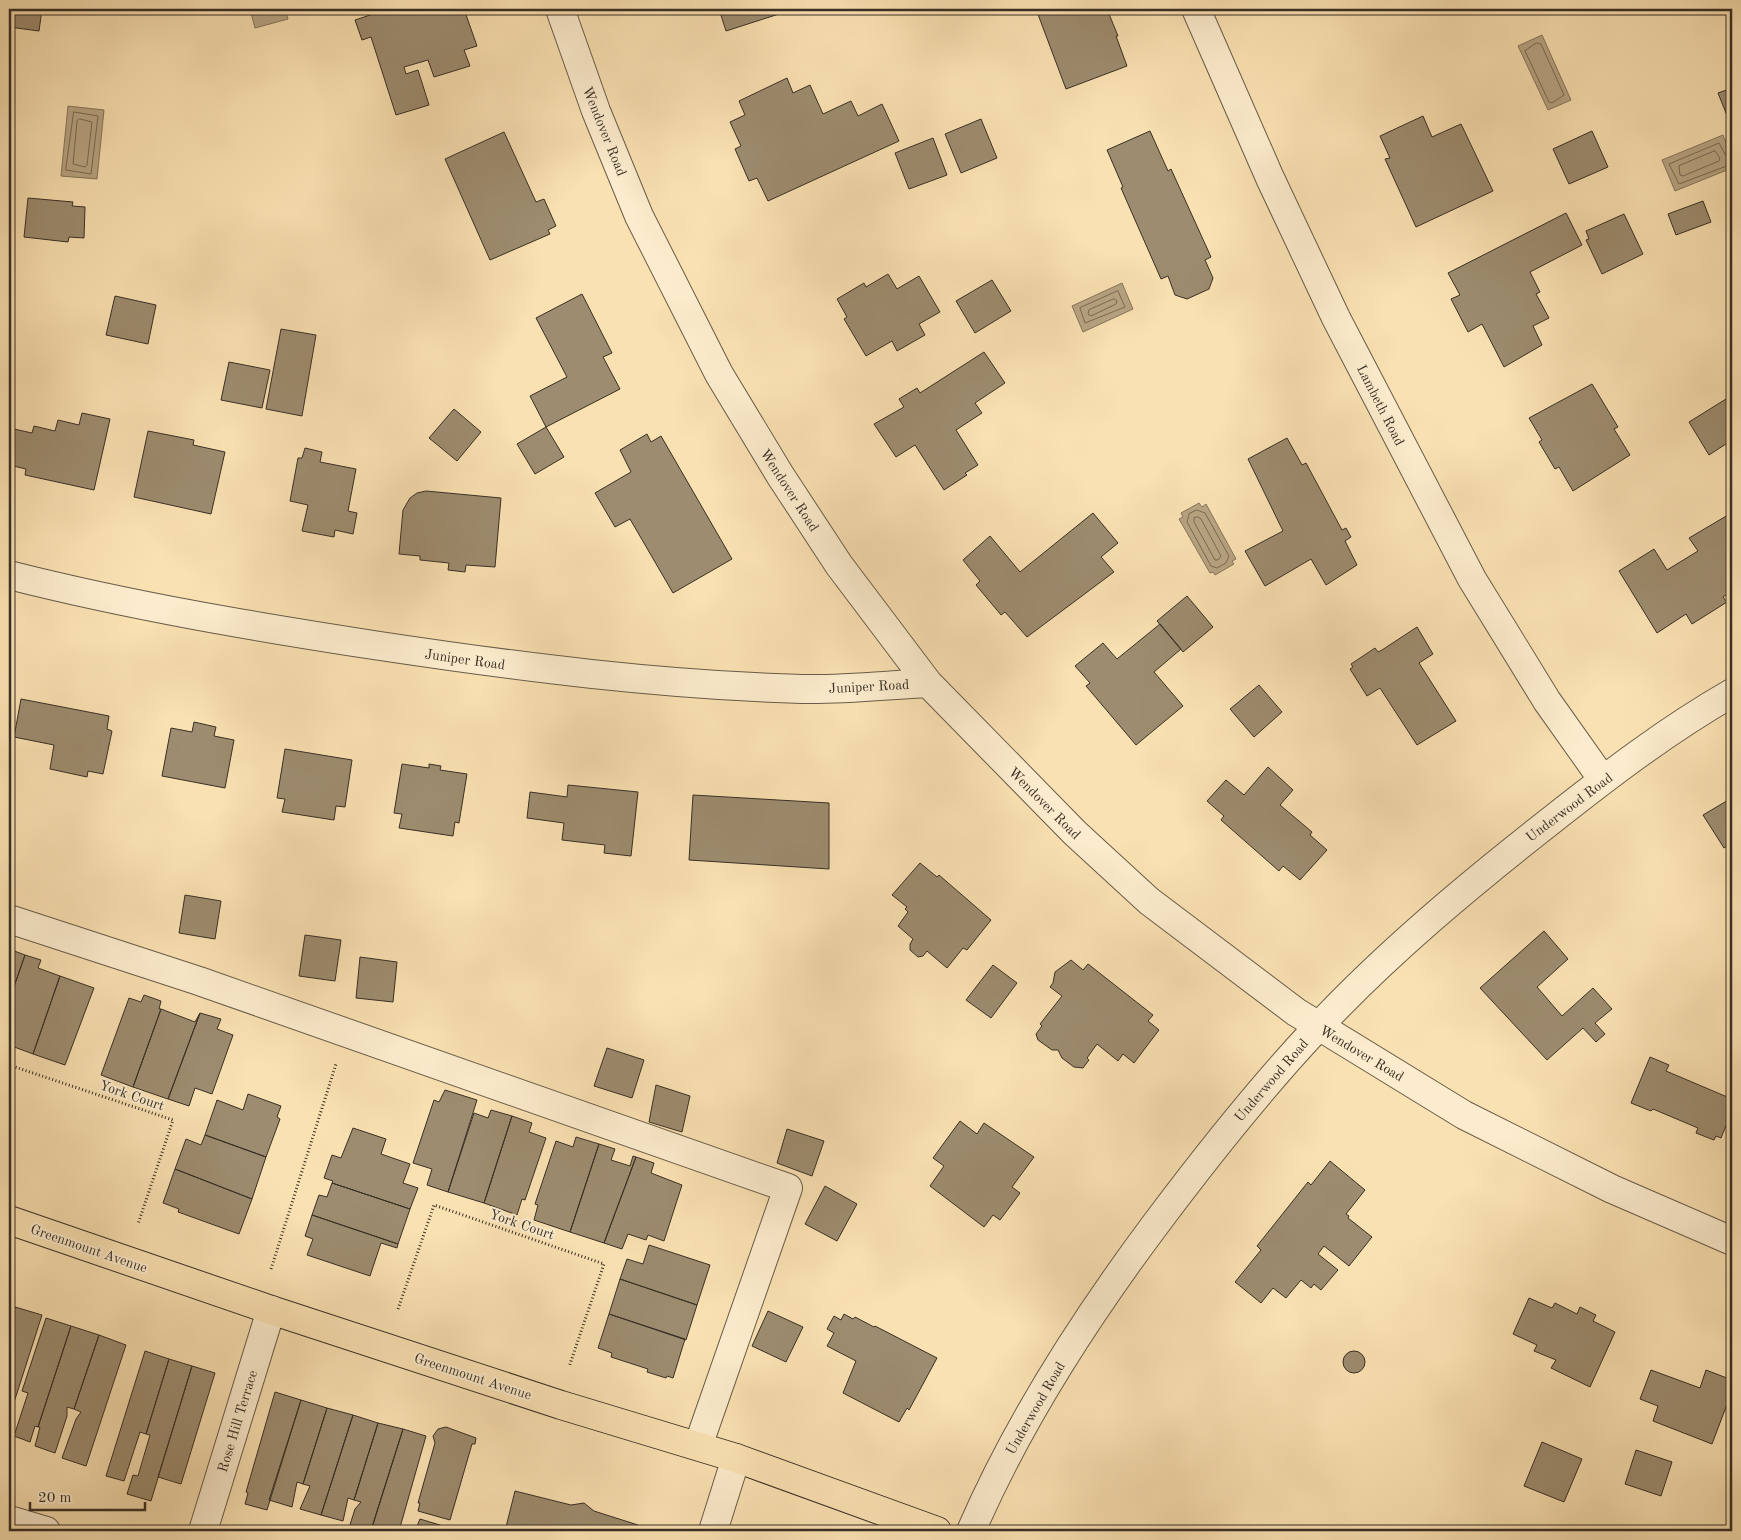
<svg xmlns="http://www.w3.org/2000/svg" width="1741" height="1540" viewBox="0 0 1741 1540" font-family="'Old Standard TT',serif">
<style>
.water{fill:#b8a482;stroke:#85755d}
.lines{fill:none;stroke-linecap:round;stroke-linejoin:round}
.shore{stroke:#786a54;stroke-width:1}
.building{fill:#9d8c6f;stroke:#382f26}
.minor-casing{stroke:#685c49;stroke-width:30}
.major-casing{stroke:#382f26;stroke-width:30}
.path{stroke:#382f26;stroke-width:3;stroke-dasharray:1 2.5;stroke-linecap:butt}
.minor{stroke:#fceccd;stroke-width:28}
.major{stroke:#fae1b2;stroke-width:28}
.labels{text-anchor:middle;stroke-width:4;stroke-linejoin:round;paint-order:stroke}
.street-label{font-size:14px;fill:#382f26;stroke:#fceccd}
</style>
<rect width="100%" height="100%" fill="#fae1b2"/>
<filter id="stains"><feTurbulence type="fractalNoise" baseFrequency=".004" numOctaves="4"/><feColorMatrix values="0 0 0 0 .2 0 0 0 0 .09 0 0 0 0 .02 0 0 0 .5 -.17"/></filter>
<radialGradient id="worn" r=".72"><stop offset=".6" stop-color="#630" stop-opacity="0"/><stop offset="1" stop-color="#630" stop-opacity=".3"/></radialGradient>
<path class="water" d="M250,9h35l3,10 -33,9z
M1542,35l29,65 -23,10 -30,-64z
M68,106l36,4 -7,69 -36,-3z
M1723,135l9,23v10l-57,23 -13,-31z
M1122,283l11,26 -50,23 -11,-26z
M1199,503l3,4 4,-3 30,55 -4,2 2,3 -19,11 -2,-3 -3,1 -31,-54 4,-2 -2,-4z"/>
<g class="lines">
<path class="shore" d="M1537,43l4,1 23,51 -12,8 -3,-1 -24,-51z
M74,112l24,4 -7,58 -25,-4z
M80,119l12,3 -5,43 -2,2 -12,-3 4,-43z
M1715,151l5,7 -1,3 -36,15 -3,-1 -1,-9z
M1732,158l-6,-2 -7,-13 -50,21 10,20 53,-20
M1118,291l7,16 -40,16 -5,-15z
M1114,299l3,2 -1,3 -25,12 -3,-2 1,-4z
M1197,510l8,3 24,43 -3,7 -9,5 -6,-2 -24,-44 2,-8z
M1198,517l3,2 20,37 -3,4h-3l-21,-38v-4z"/>
</g>
<path class="building" d="M9,9h33l-3,22 -30,-4z
M372,9h92l13,37 -13,4 6,16 -36,11 -6,-17 -24,7 2,7 12,-4 11,35 -33,10 -25,-78 -9,3 -7,-20 18,-6z
M719,9h62l1,4 -56,18z
M1036,9h69l2,5h2l9,22h-2l11,30 -61,23z
M787,78l6,15 17,-8 13,29 28,-13 7,15 24,-12 17,37 -131,60 -11,-23 -8,3 -14,-32 6,-3 -11,-24 15,-7 -6,-14z
M1732,88v40l-14,-35z
M9,105l4,1 -2,18h-2z
M1423,116l9,21 29,-13 32,67 -77,36 -31,-68 5,-1 -10,-22z
M981,119l16,39 -36,15 -16,-39z
M1150,131l18,40 3,-2 40,88 -6,3 8,18 -4,11 -22,10 -12,-4 -7,-19 -7,3 -40,-91 2,-1 -16,-37z
M1592,131l16,36 -39,17 -16,-35z
M504,132l32,70 8,-3 12,27 -8,4 2,4 -60,26 -45,-101z
M933,138l14,37 -38,14 -14,-36z
M28,198l45,4 -1,4 13,1 -1,31 -15,-1 -1,5 -44,-5z
M1703,201l8,21 -35,13 -8,-21z
M1566,213l16,32 -52,27 10,20 -4,2 13,24 -16,8 9,19 -38,22 -22,-43 -14,8 -17,-33 9,-4 -12,-22z
M1624,214l19,40 -41,20 -16,-34 3,-1 -3,-8z
M888,274l9,15 22,-13 21,36 -21,12 6,11 -28,16 -5,-10 -26,15 -22,-37 3,-2 -10,-18 27,-16 2,4z
M992,280l19,31 -36,22 -19,-32z
M582,294l30,59 -9,4 17,32 -74,38 -16,-31 37,-19 -31,-59z
M115,296l41,9 -8,39 -42,-9z
M281,329l35,6 -14,81 -36,-7z
M984,352l21,31 -30,20 7,10 -26,17 22,35 -13,8 2,2 -23,15 -29,-45 -19,12 -22,-33 30,-17 -5,-8 18,-11 3,5z
M229,362l41,8 -8,38 -41,-8z
M1592,384l26,43 -4,2 16,26 -57,36 -14,-24 -4,2 -16,-27 3,-2 -13,-22z
M1726,399l6,11v30l-23,15 -20,-33z
M454,409l27,23 -24,29 -28,-23z
M82,413l28,6 -16,71 -69,-15 1,-6 -17,-4 5,-36 18,4 2,-7 21,5 3,-11 21,5z
M546,427l18,30 -29,17 -18,-30z
M148,431l46,9 -1,5 32,7 -14,62 -77,-17z
M647,434l4,8 10,-6 71,123 -59,34 -43,-74 -15,8 -20,-34 36,-21 -11,-22z
M1287,438l15,27 4,-2 36,67 4,-2 5,9 -6,4 12,24 -31,20 -15,-26 -46,27 -20,-35 38,-20 -35,-72z
M305,448l17,4 -2,10 36,7 -8,42 9,2 -4,21 -18,-4 -1,7 -32,-6 6,-26 -18,-4 8,-43h4z
M426,491l75,7 -6,69 -29,-2 -1,7 -17,-2 1,-7 -29,-3v-4l-21,-2 4,-44 7,-12 7,-5z
M1093,513l25,30 -17,14 13,15 -87,65 -22,-25 -4,3 -25,-30 4,-4 -17,-21 27,-24 30,36z
M1728,515l4,7v69l-9,6 4,5 -35,22 -6,-10 -29,19 -38,-62 35,-22 13,21 31,-19 -9,-13z
M1187,596l26,31 -30,25 -26,-31z
M1160,624l21,25 -27,23 29,34 -47,39 -50,-59 4,-3 -15,-17 28,-23 14,16z
M1417,627l16,27 -14,9 37,58 -39,24 -37,-57 -13,8 -17,-27 3,-2 -2,-3 24,-16 3,4 4,-2z
M1259,685l23,27 -28,25 -24,-28z
M21,699l88,17 -2,13 5,2 -9,43 -15,-3 -1,6 -37,-8 4,-24 -40,-8z
M194,722l22,5 -2,9 20,4 -9,48 -63,-12 9,-48 21,4z
M285,749l67,11 -7,47 -9,-1 -2,14 -52,-8 3,-13 -8,-1z
M402,764l27,4v-4l12,2 -1,4 27,4 -8,49 -4,-1 -2,14 -54,-8 3,-14 -8,-1z
M1268,767l25,23 -13,15 32,27 -2,3 17,15 -27,30 -17,-14 -4,5 -58,-51 3,-4 -17,-15 19,-21 18,15z
M568,785l70,7 -7,64 -27,-3 1,-8 -43,-5 2,-17 -37,-5 3,-26 37,5z
M693,795l136,8v66l-140,-9z
M1730,799l2,44 -8,5 -21,-33z
M920,863l17,14 2,-2 52,45 -24,30 -4,-2 -16,20 -20,-17 -4,5 -5,1 -8,-7v-6l3,-5 -15,-13 10,-14 -3,-3 2,-2 -15,-12z
M185,895l36,6 -6,38 -36,-6z
M1544,931l24,28 -31,28 25,29 31,-28 19,21 -17,14 10,11 -9,8 -13,-14 -36,32 -67,-72z
M305,935l36,5 -6,41 -36,-5z
M9,949l16,6 -16,46z
M25,955l16,5 -3,8 22,8 -27,78 -24,-9v-44z
M360,957l37,5 -4,40 -37,-4z
M1071,960l12,10 5,-6 65,51 -5,6 11,9 -25,33 -11,-9 -5,7 -21,-17 -10,14 2,2 -6,8 -9,-1 -12,-9 -4,-8h-6l-14,-10 -2,-6 6,-8 -2,-2 22,-28 -12,-9 3,-4 2,-11z
M993,965l24,18 -26,35 -25,-18z
M60,976l34,12 -29,77 -32,-11z
M144,995l17,6 -2,8h2l-28,78 -32,-12 28,-77 12,4z
M161,1009l34,13 5,-9 -32,86 -35,-12z
M200,1013l21,6 -4,10 16,6 -21,59 -17,-6 -6,18 -21,-7z
M607,1048l37,12 -12,38 -38,-12z
M1650,1057l19,8 -3,6 66,28v12l-11,27 -5,-2 -2,4 -18,-7 2,-5 -45,-19 -2,2 -20,-8z
M656,1085l34,11 -8,36 -33,-10z
M445,1090l32,10 -29,92 -21,-7 5,-16 -19,-6 21,-63 5,2z
M248,1094l33,12 -4,11 3,2 -14,38 -61,-22 12,-35 26,10z
M491,1110l21,6 -28,87 -36,-11 26,-79 14,5z
M512,1116l20,7 -3,9 17,6 -21,62 -3,-1 -5,16 -33,-12z
M960,1121l17,13 7,-11 50,34 -22,30 8,6 -20,27 -7,-5 -9,12 -54,-41 14,-20 -11,-8z
M353,1128l33,11 -5,15 29,10 -7,19 15,5 -8,21 -78,-26 1,-2 -9,-3 8,-23 9,3z
M787,1129l37,12 -12,35 -35,-13z
M205,1135l61,22 -14,42 -77,-30 11,-30 15,6z
M576,1137l23,7 -29,88 -36,-12 4,-15 -3,-1 21,-63 17,6z
M599,1144l16,5 -4,11 19,6 3,-10 3,1 -32,86 -34,-11z
M636,1157l18,6 -3,10 31,12 -18,56 -16,-6 -2,5 -18,-6 -6,15 -18,-6z
M1330,1161l35,29 -19,24 3,2 -1,2 24,19 -23,29 -25,-20 -6,8 20,16 -17,20 -7,-6 -3,4 -10,-8 -15,18 -13,-10 -12,15 -26,-21 26,-32 -4,-4 51,-64 3,3z
M175,1169l77,30 -13,35 -61,-22 1,-3 -16,-6z
M332,1183l78,26 -12,35 -86,-29 7,-20 8,2z
M825,1186l32,18 -20,37 -32,-17z
M312,1215l86,29 -1,4 -16,-5 -11,33 -63,-21 6,-16 -8,-3z
M649,1245l61,20 -13,40 -77,-26 7,-20 16,5z
M620,1279l77,26 -11,35 -77,-26z
M1529,1298l23,10 3,-5 22,11 3,-7 16,8 -3,6 22,11 -25,55 -39,-19 5,-8 -22,-9 3,-6 -24,-11z
M9,1305l6,2 -6,21z
M15,1307l27,8 -33,103v-90z
M768,1311l35,16 -17,35 -34,-16z
M609,1314l76,25 -12,39 -6,-2 -1,2 -19,-6 1,-3 -37,-12 1,-4 -14,-5z
M844,1314l9,5 2,-2 19,10 1,-1 62,32 -28,52 -2,-2 -8,14 -56,-29 13,-32 -29,-15 7,-13 -7,-4 7,-13 7,4z
M46,1318l25,8 -33,101 -3,-1 -5,16 -16,-6 14,-43 -6,-2z
M71,1326l28,9 -25,74 -7,-2v9l-12,37 -20,-7 5,-19h-2z
M99,1335l27,10 -40,121 -24,-8 14,-39 5,-7 -7,-3z
M145,1351l24,8 -23,75 -6,-2 -16,49 -18,-5z
M1343 1362a11 11 0 1 1 22 0a11 11 0 1 1-22 0Z
M169,1359l23,7 -41,135 -24,-7 6,-19 5,1 12,-41 -4,-1z
M192,1366l23,7 -34,111 -23,-7z
M1651,1370l49,18 6,-18 26,10v11l-20,53 -59,-23 5,-15 -18,-7z
M275,1392l26,8 -34,110 -22,-6 3,-11 -2,-1z
M301,1400l26,8 -24,76 -6,-2 -5,25 -23,-7z
M327,1408l26,7 -32,100 -21,-6 10,-23 -7,-2z
M353,1415l25,8 -24,77 -6,-2 -5,23 -22,-6z
M378,1423l25,6 -32,102h-23l7,-22 6,-7 -7,-2z
M446,1427l30,11 -1,6h-3l-22,76 -32,-9 2,-8h-2l17,-60 -2,-7 5,-7z
M403,1429l23,7 -27,95h-25l-3,-1z
M1542,1442l40,17 -18,43 -40,-16z
M1636,1450l36,12 -11,34 -36,-12z
M515,1491l56,14 13,-2 10,8 44,14 11,6h-144z
M420,1519l33,10v2h-38z"/>
<g class="lines">
<defs>
<path id="minor" d="M560,9l36,102 43,105 80,158 61,101 59,90 89,118 147,150 74,68 147,111 168,103 148,74 120,52
M1196,9l74,169 66,140 136,261 75,122 56,79
M9,575c122,31 247,52 371,71 140,21 281,39 422,43 42,1 85,-4 126,-6
M9,919l190,62 589,207 -90,258
M9,1520l37,11
M203,1531l68,-221
M713,1531l23,-73
M971,1531c47,-109 113,-211 184,-306 50,-67 103,-134 161,-196 72,-77 154,-145 237,-210 57,-45 116,-90 179,-126"/>
<path id="major" d="M9,1220l262,90 290,95 175,53 201,73"/>
</defs>
<use href="#minor" class="minor-casing"/>
<use href="#major" class="major-casing"/>
<path class="path" d="M9,1065l164,55 -35,104
M271,1269l65,-205
M398,1309l36,-104 170,59 -35,103"/>
<use href="#minor" class="minor"/>
<use href="#major" class="major"/>
</g>
<g class="labels">
<g class="street-label">
<text transform="translate(605 131) rotate(68)" y="5">Wendover Road</text>
<text transform="translate(1381 405) rotate(63)" y="5">Lambeth Road</text>
<text transform="translate(790 490) rotate(57)" y="5">Wendover Road</text>
<text transform="translate(465 659) rotate(8)" y="5">Juniper Road</text>
<text transform="translate(869 686) rotate(-3)" y="5">Juniper Road</text>
<text transform="translate(1045 803) rotate(45)" y="5">Wendover Road</text>
<text transform="translate(1569 807) rotate(-37)" y="5">Underwood Road</text>
<text transform="translate(1362 1053) rotate(31)" y="5">Wendover Road</text>
<text transform="translate(1271 1080) rotate(-49)" y="5">Underwood Road</text>
<text transform="translate(132 1095) rotate(19)" y="5">York Court</text>
<text transform="translate(522 1224) rotate(19)" y="5">York Court</text>
<text transform="translate(89 1248) rotate(19)" y="5">Greenmount Avenue</text>
<text transform="translate(473 1376) rotate(18)" y="5">Greenmount Avenue</text>
<text transform="translate(1035 1408) rotate(-60)" y="5">Underwood Road</text>
<text transform="translate(237 1421) rotate(-73)" y="5">Rose Hill Terrace</text>
</g>
</g>
<rect width="1741" height="1540" fill="none" stroke="#fae1b2" stroke-width="30"/>
<rect x="10" y="10" width="1721" height="1520" fill="none" stroke="#382f26" stroke-width="2.5"/>
<rect x="15" y="15" width="1711" height="1510" fill="none" stroke="#382f26"/>
<path d="M30 1502v8h115v-8" fill="none" stroke="#382f26" stroke-width="2.5"/>
<text x="38" y="1502" font-size="15" fill="#382f26" stroke="#fceccd" stroke-width="4" paint-order="stroke">20 m</text>
<rect width="100%" height="100%" filter="url(#stains)"/>
<rect width="100%" height="100%" fill="url(#worn)"/>
</svg>
